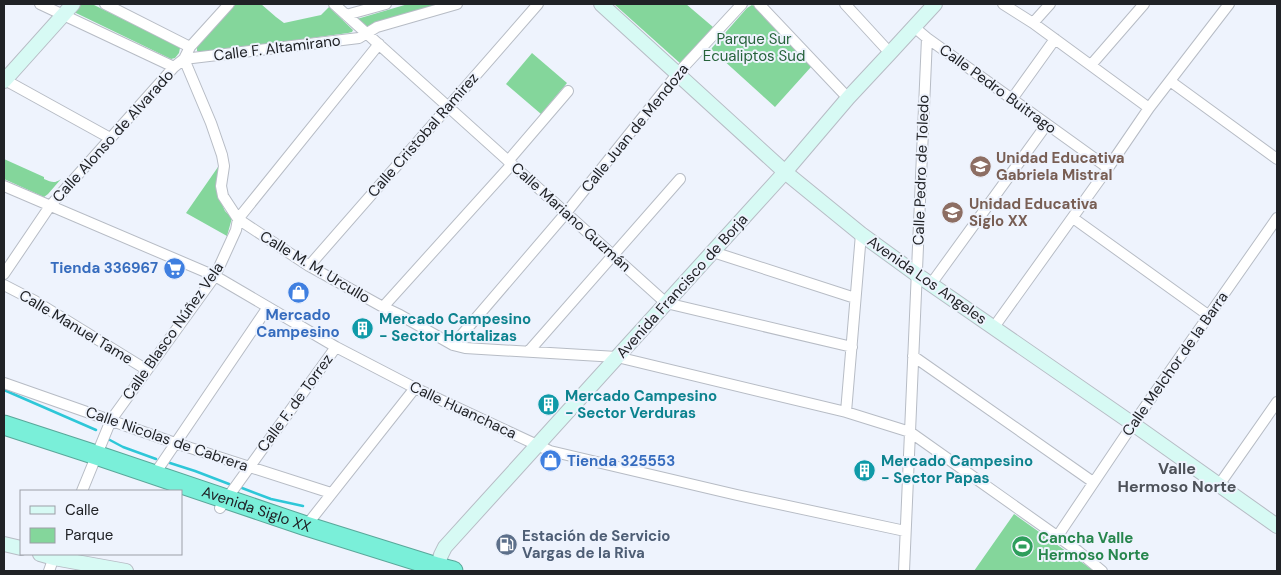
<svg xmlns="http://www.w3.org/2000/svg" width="1281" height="575" viewBox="0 0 1281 575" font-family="'DM Sans',sans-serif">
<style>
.green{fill:#84d69b}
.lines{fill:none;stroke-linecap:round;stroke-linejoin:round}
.stream{stroke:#2ec7d8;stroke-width:2.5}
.street-casing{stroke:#b7bcc5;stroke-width:12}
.secondary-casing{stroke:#b7bcc5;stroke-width:16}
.highway-casing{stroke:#5aa79a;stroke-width:21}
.street{stroke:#fff;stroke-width:10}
.secondary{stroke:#d7faf4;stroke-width:14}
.highway{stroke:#7aefd9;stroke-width:19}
.labels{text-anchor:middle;stroke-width:4;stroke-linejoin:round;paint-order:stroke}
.park-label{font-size:15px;fill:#26633b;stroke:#eef3fd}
.street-label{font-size:15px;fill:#202226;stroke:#eef3fd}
.education-label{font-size:15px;font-weight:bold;fill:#785e54;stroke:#eef3fd;text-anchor:start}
.shop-label{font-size:15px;font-weight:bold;fill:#366cbe;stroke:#eef3fd;text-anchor:end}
.culture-label{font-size:15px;font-weight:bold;fill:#0d838f;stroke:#eef3fd;text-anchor:start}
.service-label{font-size:15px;font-weight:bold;fill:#4e5e75;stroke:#eef3fd;text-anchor:start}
.leisure-label{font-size:15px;font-weight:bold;fill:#27864d;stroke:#eef3fd;text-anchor:start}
.neighbourhood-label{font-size:16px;font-weight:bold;fill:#4d5159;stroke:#eef3fd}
</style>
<rect width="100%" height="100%" fill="#eef3fd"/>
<path class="green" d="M81,4h11l85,42 3,2 -1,5 -4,5 -4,1 -95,-46 -1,-2z
M236,4h25l15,13 8,6 37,-8 8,-8 24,23 -1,2 -4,1 -146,20 -5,-2v-4z
M408,4h39l-82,23 -8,-8z
M614,4h72l27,23 -32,37z
M752,5l5,3 54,59 -36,40 -64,-58 36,-41z
M532,53l35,30 -26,31 -35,-30z
M4,159l40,18v2c8,3 10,5 17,0l-13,15 -4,3 -40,-18z
M218,167l2,33 5,11 7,7 -5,18 -41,-23z
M1014,514l80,57h-120z"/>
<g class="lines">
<path class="stream" d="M4,390l92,40
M108,439l15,8 33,12
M170,463l25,8 34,13
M242,488l29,11 32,7"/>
<defs>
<path id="street" d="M40,4l134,63
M105,4l85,43
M334,4l332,299 186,44
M759,4l89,94
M845,4l45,49
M1003,4l30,19 116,85
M346,15l40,-11
M1033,23l17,-19
M914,27l13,11 181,130
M184,59l27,64 11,32 2,11 -3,20 2,10 15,23 71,47 74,41 17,8 53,30 12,3 152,9 229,55 64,20 168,119 24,20
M184,59l175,-21 18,-11 80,-23
M1091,65l53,-61
M5,80l105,58
M1170,81l107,78
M1012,99l43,-60
M508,161l60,-70
M4,186l211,90 121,71 79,41 135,63 187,44 168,36
M1073,218l135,97
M713,252l142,46
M309,266l229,-262
M4,274l46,-68 124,-139 10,-8 6,-12 39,-43
M931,284l116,-160
M4,285l31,16 112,69
M383,307l129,-143
M994,327l114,-159 41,-60 80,-104
M453,345l113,-132 112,-140 64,-69
M529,351l151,-172
M913,356l180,126
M4,383l171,60 156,50
M846,412l15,-178
M154,475l114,-168
M1219,485l58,-83
M82,491l29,-71 104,-144 21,-46 2,-11 141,-175
M220,508l116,-161
M306,526l109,-138
M1057,537l76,-113 144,-206
M49,571l6,-17
M904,571l23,-533"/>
<path id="secondary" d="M601,4l184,168 76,62 55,40 217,150 144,102
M4,81l69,-77
M4,544l17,4
M40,554l14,4 72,13
M436,571l5,-16 4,-8 340,-375 63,-74 42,-45 45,-49"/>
<g id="highway">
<path id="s1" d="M4,425l92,30 210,71 131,41 16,4"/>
</g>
</defs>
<use href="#street" class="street-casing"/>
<use href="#secondary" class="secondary-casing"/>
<use href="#highway" class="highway-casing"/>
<use href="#street" class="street"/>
<use href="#secondary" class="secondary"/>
<use href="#highway" class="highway"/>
</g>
<defs>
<symbol id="school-disc" viewBox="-11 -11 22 22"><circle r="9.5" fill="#8d6e63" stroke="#eef3fd"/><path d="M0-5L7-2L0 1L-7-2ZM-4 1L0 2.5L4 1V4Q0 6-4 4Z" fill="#fff"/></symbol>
<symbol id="supermarket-disc" viewBox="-11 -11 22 22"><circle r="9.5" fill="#3f7fe0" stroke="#eef3fd"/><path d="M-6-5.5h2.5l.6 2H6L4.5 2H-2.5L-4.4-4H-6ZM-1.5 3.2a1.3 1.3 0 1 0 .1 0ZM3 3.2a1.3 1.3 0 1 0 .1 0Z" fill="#fff"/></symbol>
<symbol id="shop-disc" viewBox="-11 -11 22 22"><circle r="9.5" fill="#3f7fe0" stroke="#eef3fd"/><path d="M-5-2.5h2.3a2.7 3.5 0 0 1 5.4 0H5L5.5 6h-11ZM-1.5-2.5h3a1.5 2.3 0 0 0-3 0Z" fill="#fff"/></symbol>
<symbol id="building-disc" viewBox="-11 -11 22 22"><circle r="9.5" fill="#0f9aa8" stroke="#eef3fd"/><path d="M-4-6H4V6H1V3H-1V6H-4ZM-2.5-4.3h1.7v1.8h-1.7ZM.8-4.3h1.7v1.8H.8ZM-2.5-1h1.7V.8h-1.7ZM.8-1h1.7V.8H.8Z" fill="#fff"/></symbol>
<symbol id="fuel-disc" viewBox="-11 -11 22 22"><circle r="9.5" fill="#5c6f8a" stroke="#eef3fd"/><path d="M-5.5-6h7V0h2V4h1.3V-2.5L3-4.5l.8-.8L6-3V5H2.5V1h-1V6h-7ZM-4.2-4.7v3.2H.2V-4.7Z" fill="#fff"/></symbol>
<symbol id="stadium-disc" viewBox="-11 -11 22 22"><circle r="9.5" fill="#2e9e5b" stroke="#eef3fd"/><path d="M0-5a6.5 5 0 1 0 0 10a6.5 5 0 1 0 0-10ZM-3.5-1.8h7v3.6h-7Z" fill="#fff"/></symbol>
</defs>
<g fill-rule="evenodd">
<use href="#school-disc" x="968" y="154" width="25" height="25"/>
<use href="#school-disc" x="940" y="200" width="25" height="25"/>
<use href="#supermarket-disc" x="162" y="256" width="25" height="25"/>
<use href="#shop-disc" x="286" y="280" width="25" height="25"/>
<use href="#building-disc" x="350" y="316" width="25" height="25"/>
<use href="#building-disc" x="536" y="392" width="25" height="25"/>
<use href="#shop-disc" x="538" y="448" width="25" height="25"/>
<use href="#building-disc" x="852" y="458" width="25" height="25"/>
<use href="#fuel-disc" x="494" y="532" width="25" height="25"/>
<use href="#stadium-disc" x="1010" y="534" width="25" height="25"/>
</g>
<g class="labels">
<g class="park-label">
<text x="754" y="44">Parque Sur<tspan x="754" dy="17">Ecualiptos Sud</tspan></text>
</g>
<g class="street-label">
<text transform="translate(277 48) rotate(-7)" y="5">Calle F. Altamirano</text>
<text transform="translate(998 89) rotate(36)" y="5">Calle Pedro Buitrago</text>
<text transform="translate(635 128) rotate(-51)" y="5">Calle Juan de Mendoza</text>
<text transform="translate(423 135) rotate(-49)" y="5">Calle Cristobal Ramirez</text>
<text transform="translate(113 136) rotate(-48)" y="5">Calle Alonso de Alvarado</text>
<text transform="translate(921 170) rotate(-88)" y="5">Calle Pedro de Toledo</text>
<text transform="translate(571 217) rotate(42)" y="5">Calle Mariano Guzmán</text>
<text transform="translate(315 267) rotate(31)" y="5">Calle M. M. Urcullo</text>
<text transform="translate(927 280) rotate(35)" y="5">Avenida Los Angeles</text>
<text transform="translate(682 286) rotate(-48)" y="5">Avenida Francisco de Borja</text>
<text transform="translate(76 327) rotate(31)" y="5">Calle Manuel Tame</text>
<text transform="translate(173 331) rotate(-55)" y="5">Calle Blasco Núñez Vela</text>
<text transform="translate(1175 364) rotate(-55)" y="5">Calle Melchor de la Barra</text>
<text transform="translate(295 403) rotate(-54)" y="5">Calle F. de Torrez</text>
<text transform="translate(463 410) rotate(25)" y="5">Calle Huanchaca</text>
<text transform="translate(167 439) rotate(19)" y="5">Calle Nicolas de Cabrera</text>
<text dy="5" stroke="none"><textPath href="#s1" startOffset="266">Avenida Siglo XX</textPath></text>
</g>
<g class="education-label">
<text x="996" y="163">Unidad Educativa<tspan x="996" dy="17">Gabriela Mistral</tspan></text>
<text x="969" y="209">Unidad Educativa<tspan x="969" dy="17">Siglo XX</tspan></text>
</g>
<g class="shop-label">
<text x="158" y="273">Tienda 336967</text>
<text x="298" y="320" text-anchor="middle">Mercado<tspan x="298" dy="17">Campesino</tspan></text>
<text x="567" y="466" text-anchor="start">Tienda 325553</text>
</g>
<g class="culture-label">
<text x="379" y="324">Mercado Campesino<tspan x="379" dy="17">- Sector Hortalizas</tspan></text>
<text x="565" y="401">Mercado Campesino<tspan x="565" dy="17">- Sector Verduras</tspan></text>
<text x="881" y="466">Mercado Campesino<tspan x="881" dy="17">- Sector Papas</tspan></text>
</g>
<g class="service-label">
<text x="522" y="541">Estación de Servicio<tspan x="522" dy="17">Vargas de la Riva</tspan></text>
</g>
<g class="leisure-label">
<text x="1038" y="543">Cancha Valle<tspan x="1038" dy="17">Hermoso Norte</tspan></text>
</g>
<g class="neighbourhood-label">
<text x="1177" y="474">Valle<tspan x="1177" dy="18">Hermoso Norte</tspan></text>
</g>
</g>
<rect width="1281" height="575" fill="none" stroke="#202226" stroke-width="10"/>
<rect x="20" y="490" width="162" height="65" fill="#eef3fd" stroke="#9c9fa7"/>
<rect x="30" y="506" width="25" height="8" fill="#d7faf4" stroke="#9c9fa7"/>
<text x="65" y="515" font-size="15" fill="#202226">Calle</text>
<rect x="30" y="528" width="25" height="15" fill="#84d69b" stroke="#9c9fa7"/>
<text x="65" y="540" font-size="15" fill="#202226">Parque</text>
</svg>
